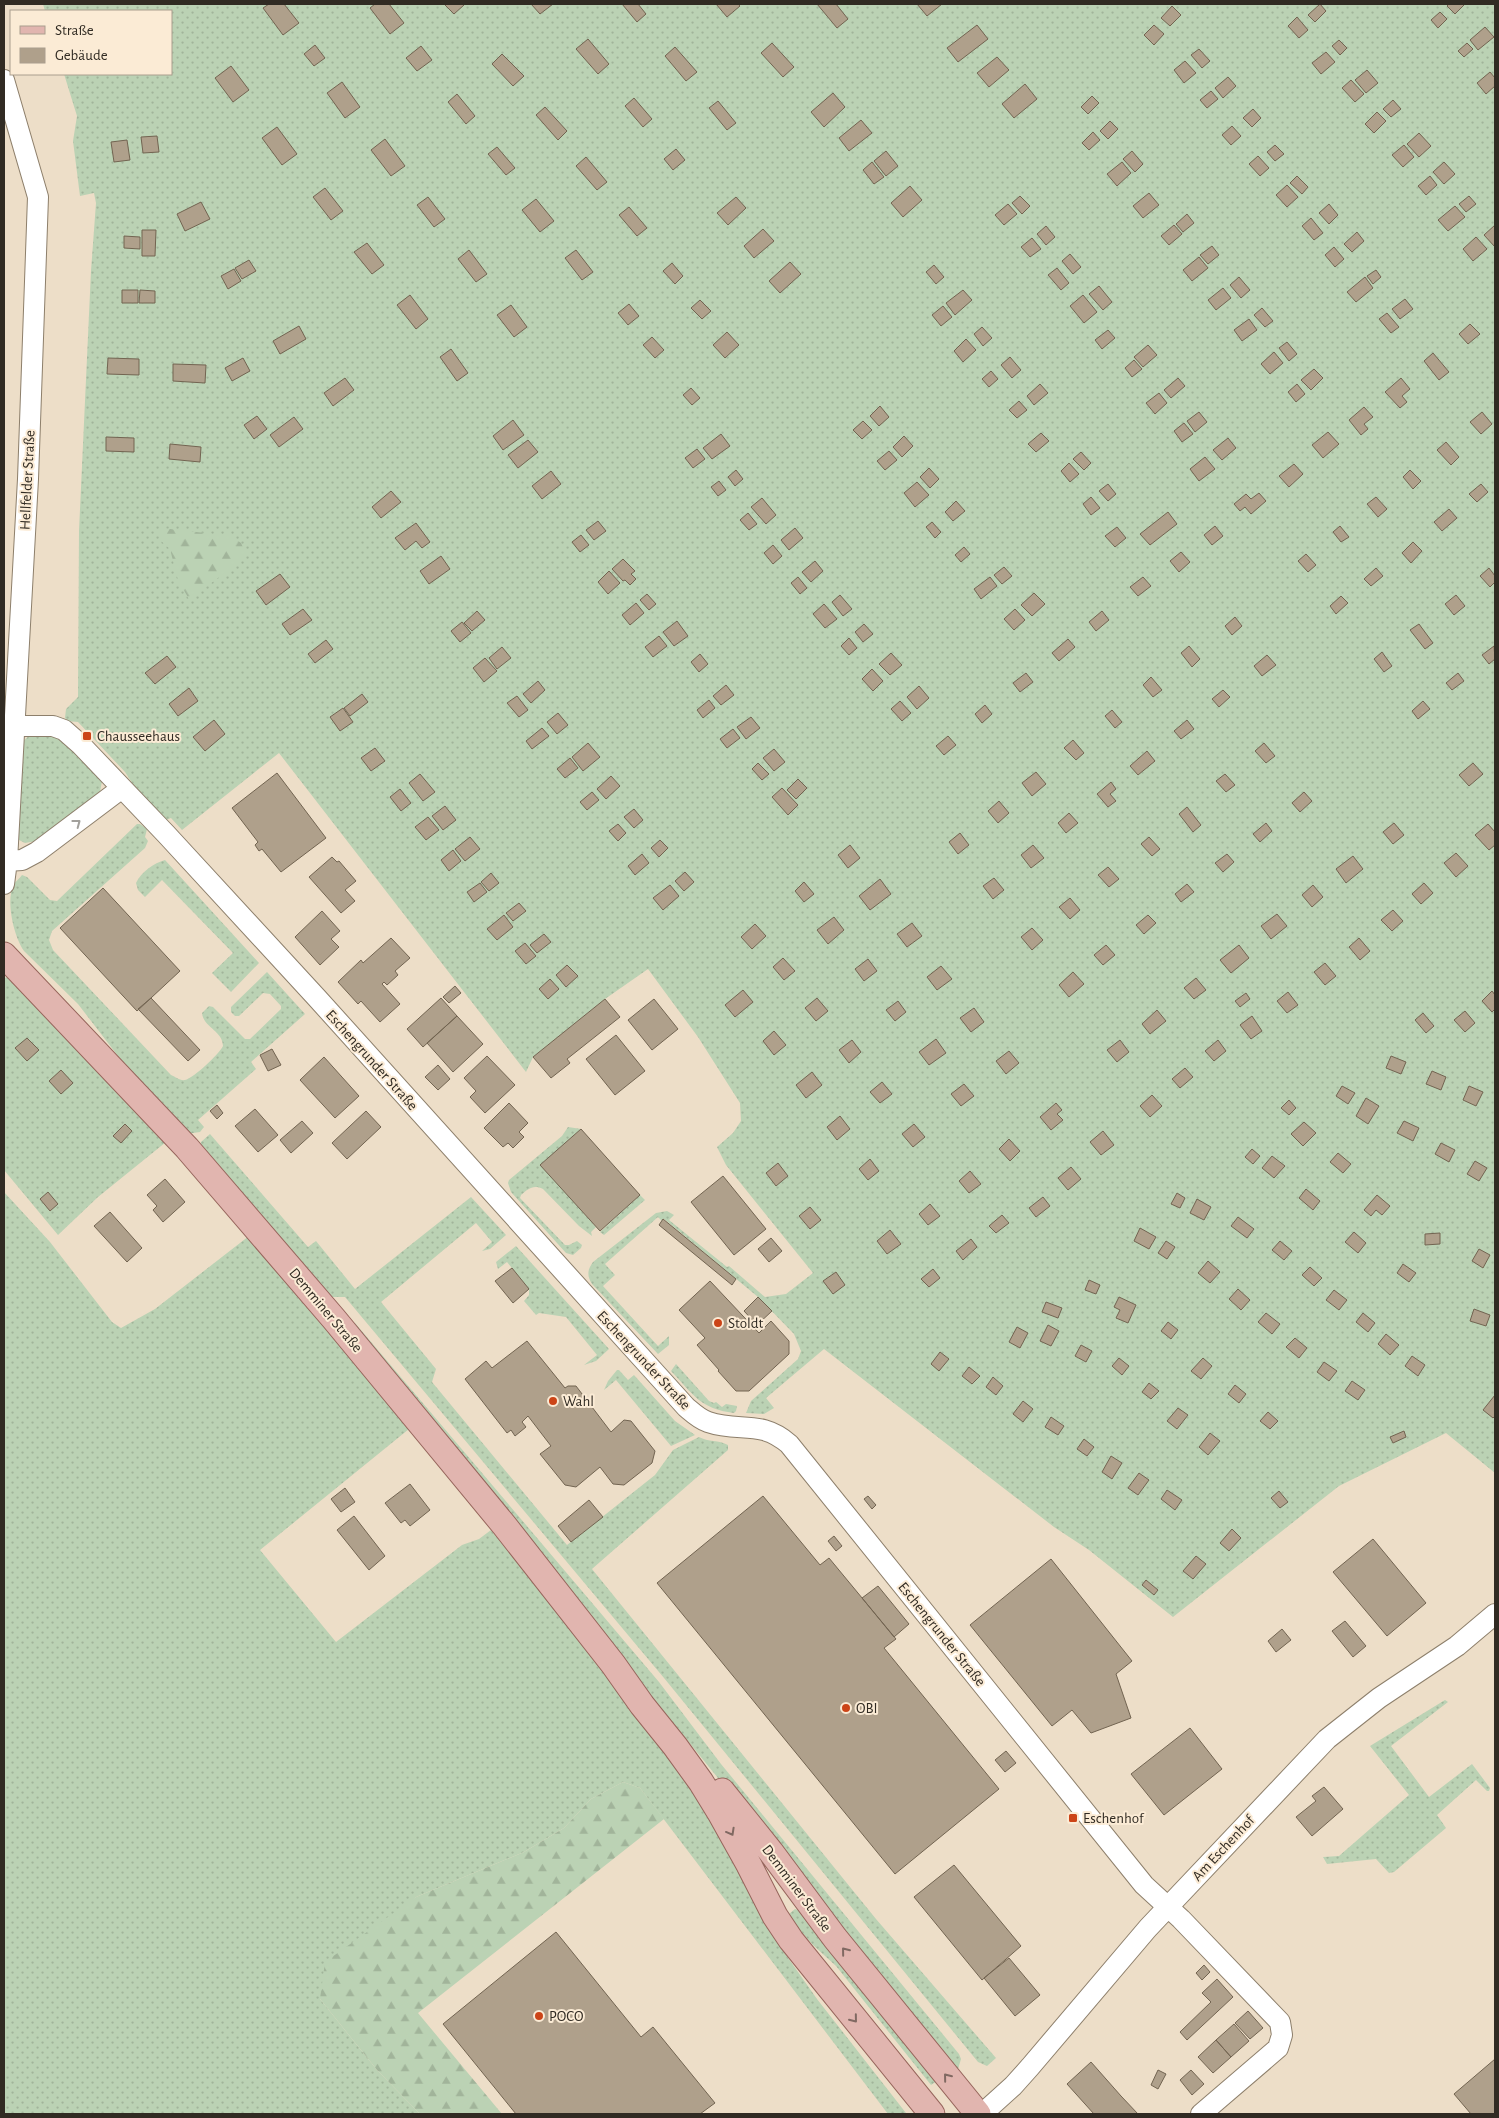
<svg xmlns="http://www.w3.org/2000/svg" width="1499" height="2118" viewBox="0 0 1499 2118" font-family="'Alegreya Sans',sans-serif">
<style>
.grass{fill:url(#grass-dots)}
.forest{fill:url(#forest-firs)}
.building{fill:#afa08b;stroke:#726451}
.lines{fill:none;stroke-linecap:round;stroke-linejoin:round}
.minor-casing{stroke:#8d7f6b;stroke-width:22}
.major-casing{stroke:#96655c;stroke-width:27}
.minor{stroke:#fff;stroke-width:20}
.major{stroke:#e1b5af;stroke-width:25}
.oneway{stroke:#a2a09c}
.oneway2{stroke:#806962}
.poi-dot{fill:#cc4417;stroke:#fbebd5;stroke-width:2}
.labels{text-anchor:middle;stroke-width:4;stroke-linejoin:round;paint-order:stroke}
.street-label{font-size:15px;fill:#312b23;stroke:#fbebd5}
.poi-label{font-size:15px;fill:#312b23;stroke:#fbebd5;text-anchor:start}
</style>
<defs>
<pattern id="grass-dots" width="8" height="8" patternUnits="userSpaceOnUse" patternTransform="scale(1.25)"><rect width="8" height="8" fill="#bbd2b4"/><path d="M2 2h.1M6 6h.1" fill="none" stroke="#a1b49a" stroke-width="1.8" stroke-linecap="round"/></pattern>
<pattern id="forest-firs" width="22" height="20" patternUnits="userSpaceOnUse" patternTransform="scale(1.25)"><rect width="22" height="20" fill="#bbd2b4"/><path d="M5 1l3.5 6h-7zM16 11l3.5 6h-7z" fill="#a1b49a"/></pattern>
</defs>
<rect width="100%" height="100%" fill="#eddec8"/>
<path class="grass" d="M43,4h1452v1469l-49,-40 -107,53 -166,131 -84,-67 -35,-23 -230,-178 -58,49 8,10 -10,6 -18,-1 5,-12 47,-42 3,-8 -7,-17 -36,-37 -94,-78 -2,2 -4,-4 -53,47 10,11 -12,11 55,60 11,-10v9l-11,9 -66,-70c-5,-8 -5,-14 1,-22l63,-49 11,-2 7,4 -5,5 58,47 2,-1 36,31 21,-3 27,-21 -87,-108 -9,-18 16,-14 8,-12 -1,-18 -42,-66 -50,-68 -43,30 -72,58 -7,15 -247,-319 -97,77 -11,-12 -5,2 -20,-16 -21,-32 -47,-50 -10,-1 -3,-3 1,-9 12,-12 1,-166 12,-260 5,-68 -2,-10 -14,3 -7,-55 4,-25 -13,-42h107v-63h-126z
M39,732l23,7 40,42 -2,11 -3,4 -61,45 -11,2 -8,-4 4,-96 10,-9z
M137,824h3l7,5 -2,8 3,4 -3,7 -93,83 -3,9 4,10 118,125c5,2 9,6 14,5 9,-2 34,-26 38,-34 0,-15 -20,-19 -21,-33l7,-7 4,1 32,32h5l31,-30v-3l-11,-12 -7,-1 -24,23h-4l-4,-4v-5l36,-35 38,42 -54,48 5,7 -58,51 6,7 -4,5 -14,2 -58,-65 -50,-65 -54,-53c-10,-14 -19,-51 -10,-67 2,-3 6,-6 8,-9l5,2 23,23 7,1z
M165,860l94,103 -28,29 -19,-19 21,-20 -71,-73 -17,17 -7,-7 -2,-7c5,-11 18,-20 29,-23z
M9,977l157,165 -68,55 -40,38 -54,-65v-192z
M568,1127l13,2 -40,36 55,62 -5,5 1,4 -13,-10 -36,-37c-10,-5 -15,0 -22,6l-1,3 45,47h4l8,-4 5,4 -1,3 -8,7 -7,-2 -55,-61 -3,-9 1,-3 53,-44z
M210,1134l98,113 8,-6 39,48 116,-92 35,38 -16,14 -8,2 10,-9 -16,-19 -95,79 55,67 -4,13 135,163 88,-70 18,-25 26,-13c9,5 20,3 29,8v5l-136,119 284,350 120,139 -9,8 -9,-4 -314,-384 -319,-381h-17l-127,-152v-3z
M4,1192l46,50 62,80 9,6 34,-19 94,-73 160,193 -149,121 76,92 126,-97 17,-6 12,-9 115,141 122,167 51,107 38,54 89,114 -18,1 -248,-326 -17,-6 -32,17 -27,29 -40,24 -108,45 -96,102 57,71 43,44h-416z
M640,1195l5,5 -41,35 -4,-3z
M516,1246l93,103 -13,12 -12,4 13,-10 -31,-38 -27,-4 -3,2 -12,-14 5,-6v-6l-22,-27 -9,7 -2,-7z
M346,1321l9,2 304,359 62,82 238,290 2,5 -3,10 -4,-1z
M676,1364l33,37 5,2 2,-1 6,5 4,-3 11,2 -1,5 -2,2c-34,-4 -41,-19 -63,-42z
M617,1370h2l9,10 6,-5 41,46 20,14 -24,11 -55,-66 -12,10 4,-9z
M1445,1700l3,2 -57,44 38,51 43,-33 18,24 -1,3h-2l-11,-11 -39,35 9,13 -52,44 -5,1 -13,-14 -49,5 -4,-7 16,-1 70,-61 -39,-49z
M795,1909l6,2 136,170 -6,4 -95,-119 -23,-21 -23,-26 -1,-5z"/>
<path class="forest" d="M161,528l70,8 10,7 4,9 -5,10 -51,37 -11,-19 -8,-31 -11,-10z
M623,1782l17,6 24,31 -246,194 84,101h-82l-43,-44 -57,-71 5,-37 91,-65 108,-45 40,-24 27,-29z"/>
<path class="building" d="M269,4h15l15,19 -16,12 -20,-27z
M375,4h14l15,19 -14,11 -20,-26z
M444,4h19l1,1 -10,9z
M531,4h22l-13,10z
M622,4h16l8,10 -9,8z
M716,4h22l2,2 -13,11z
M817,4h19l12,15 -11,9z
M917,4h25l-15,12z
M1320,4l6,7 -11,11 -7,-7z
M1449,4h14l1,1 -9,9 -8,-8z
M1172,6l9,9 -11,11 -9,-8z
M1440,12l7,7 -9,9 -7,-8z
M1297,17l11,13 -9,8 -11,-12z
M977,25l11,14 -30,23 -11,-14z
M1154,25l10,9 -10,11 -10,-10z
M1485,27l9,10 -16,13 -8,-10z
M588,39l21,25 -11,10 -22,-25z
M1339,40l8,8 -7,7 -8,-9z
M772,43l22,24 -11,10 -22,-24z
M1467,43l6,6 -9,8 -6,-6z
M315,45l10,13 -11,8 -10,-12z
M421,46l11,14 -15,11 -11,-13z
M675,47l22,25 -11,9 -21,-25z
M1199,49l11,12 -8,7 -11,-13z
M1326,52l9,10 -14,12 -9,-11z
M502,54l22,22 -11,10 -21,-22z
M997,57l12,13 -20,17 -12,-14z
M1185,61l11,12 -12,10 -10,-13z
M231,66l18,24 -16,12 -18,-24z
M1367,70l11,13 -12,10 -11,-13z
M1490,72l5,6v8l-9,8 -9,-11z
M1228,77l8,9 -13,12 -8,-10z
M1351,80l13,14 -9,8 -13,-14z
M342,82l18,25 -15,11 -18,-25z
M1025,84l12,15 -23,19 -12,-14z
M1211,91l7,8 -11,9 -7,-8z
M833,93l12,14 -21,20 -13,-15z
M457,94l18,22 -9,8 -18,-22z
M1092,96l7,7 -11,11 -7,-7z
M634,98l18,21 -9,8 -18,-21z
M1393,100l8,9 -10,8 -8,-8z
M718,101l18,22 -9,7 -18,-22z
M545,107l22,24 -9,9 -22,-25z
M1253,109l8,9 -9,9 -9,-9z
M1377,112l9,9 -12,12 -9,-9z
M861,120l11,13 -23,18 -10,-13z
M1110,121l8,8 -10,10 -8,-8z
M1232,126l9,10 -10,9 -9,-10z
M277,127l20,27 -15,11 -20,-27z
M1093,132l7,8 -11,10 -7,-7z
M1419,133l12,13 -12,11 -12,-13z
M157,136l2,16 -16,1 -2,-16z
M385,139l20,27 -14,10 -20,-26z
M127,140l3,20 -16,2 -3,-20z
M1275,145l9,9 -9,7 -8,-9z
M1404,145l10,12 -11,10 -11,-12z
M497,147l18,21 -9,7 -18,-21z
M676,149l9,11 -12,10 -9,-11z
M886,151l12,15 -12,10 -12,-15z
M1132,151l11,13 -8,8 -12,-13z
M1258,156l11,12 -9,8 -11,-12z
M586,157l21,25 -10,8 -21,-24z
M872,162l12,15 -10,7 -11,-14z
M1122,162l9,11 -14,13 -10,-12z
M1444,162l11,12 -11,10 -11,-12z
M1297,176l11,11 -6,7 -12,-11z
M1430,176l7,9 -11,10 -8,-9z
M1287,185l11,12 -11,10 -11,-12z
M910,186l12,14 -19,17 -12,-14z
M325,188l18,23 -12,9 -18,-23z
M1149,193l10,12 -16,13 -10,-12z
M1020,196l10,10 -8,8 -10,-11z
M1469,196l7,8 -10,8 -7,-8z
M428,197l17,22 -11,8 -17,-22z
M736,197l10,11 -18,17 -11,-12z
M536,199l18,22 -14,11 -18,-22z
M201,202l9,17 -25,12 -8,-17z
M1008,204l9,10 -13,11 -9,-10z
M1329,204l9,11 -9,9 -10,-11z
M1455,206l10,11 -17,14 -10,-11z
M629,207l18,21 -10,8 -18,-21z
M1187,214l7,9 -11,9 -7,-8z
M1311,218l12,15 -9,7 -12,-14z
M1174,225l8,9 -13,11 -8,-9z
M1495,225v22l-11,-12z
M1046,226l9,11 -9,8 -9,-11z
M763,229l11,12 -20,17 -10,-12z
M142,230h14l-1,26h-13z
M1357,232l7,9 -12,11 -8,-8z
M124,236l16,1v12l-16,-1z
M1476,237l11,12 -14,12 -10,-12z
M1032,238l9,11 -11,8 -9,-10z
M367,243l17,22 -12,9 -18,-22z
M1212,246l7,9 -11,9 -8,-9z
M1334,247l10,12 -9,8 -10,-12z
M469,250l18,24 -11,8 -18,-23z
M576,250l17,22 -11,8 -17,-22z
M1070,254l11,13 -8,7 -11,-13z
M1199,257l9,11 -16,13 -9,-11z
M249,260l7,11 -14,8 -7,-11z
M790,262l11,12 -21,19 -11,-12z
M672,263l11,13 -8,8 -12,-13z
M934,265l10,12 -8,7 -10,-12z
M1057,268l12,15 -8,7 -13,-15z
M234,269l7,12 -13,8 -7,-13z
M1376,270l5,7 -8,7 -6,-8z
M1239,277l11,13 -9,8 -11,-13z
M1365,277l8,11 -17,14 -9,-10z
M1099,286l13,16 -9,8 -14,-16z
M1223,288l8,10 -15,12 -8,-10z
M122,290h16v13h-16z
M140,290l15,1v12h-16z
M963,290l9,10 -17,15 -9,-12z
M410,295l18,24 -12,10 -19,-24z
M1083,295l14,17 -13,11 -14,-17z
M1405,299l8,10 -13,10 -8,-10z
M700,300l11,11 -9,8 -11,-11z
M629,304l10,12 -11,9 -10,-12z
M511,305l16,22 -13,10 -17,-22z
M943,306l9,11 -11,9 -9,-11z
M1262,308l11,13 -8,6 -11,-12z
M1387,313l12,14 -8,6 -12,-14z
M1249,319l8,11 -15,11 -8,-11z
M1470,324l10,10 -12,10 -9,-10z
M299,326l7,13 -26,15 -7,-13z
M982,327l10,11 -9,8 -9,-12z
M1108,330l7,8 -13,11 -7,-9z
M727,332l12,13 -14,13 -12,-13z
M652,337l12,13 -9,8 -12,-13z
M966,339l10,11 -13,12 -9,-11z
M1287,342l10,12 -8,7 -10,-13z
M1148,345l9,10 -14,12 -9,-10z
M451,349l17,24 -11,8 -17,-24z
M1274,352l9,11 -13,11 -9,-10z
M1433,353l16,19 -10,8 -15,-19z
M1010,357l11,13 -9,8 -11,-13z
M108,358l31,1v16l-32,-1z
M243,358l7,13 -18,10 -7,-13z
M1134,360l8,9 -10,8 -7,-9z
M173,364l33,1 -1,18 -32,-2z
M1314,369l9,9 -12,12 -10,-10z
M991,371l7,8 -9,8 -7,-8z
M345,378l9,12 -21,16 -9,-13z
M1178,378l7,8 -14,12 -7,-8z
M1401,378l9,11 -8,7 5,6 -7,6 -15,-16z
M1040,384l8,9 -14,12 -7,-9z
M1297,384l8,10 -9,8 -8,-10z
M691,388l9,10 -8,7 -9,-10z
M1159,393l8,10 -12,11 -9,-11z
M1019,401l8,9 -10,8 -8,-8z
M880,406l9,11 -10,9 -9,-10z
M1364,407l9,10 -9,7 4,5 -7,6 -12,-15z
M1199,412l8,10 -12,10 -8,-11z
M1482,412l10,12 -11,10 -11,-12z
M257,416l10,13 -13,10 -10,-14z
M294,417l9,12 -24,18 -9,-12z
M513,420l11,15 -21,15 -10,-14z
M863,421l9,9 -10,9 -9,-9z
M1184,423l9,11 -11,8 -8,-11z
M1328,432l11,12 -16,14 -11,-13z
M1041,433l8,8 -13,11 -8,-8z
M721,434l9,12 -18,13 -9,-11z
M904,436l9,10 -11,11 -9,-10z
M106,437l28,1v14l-28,-1z
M1228,438l8,10 -14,12 -9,-10z
M528,440l10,12 -20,16 -10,-13z
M1446,442l13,15 -8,8 -14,-15z
M170,444l31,3 -1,15 -31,-3z
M697,449l8,10 -12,9 -8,-10z
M889,451l8,9 -12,10 -8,-9z
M1081,452l10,11 -7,7 -11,-11z
M1205,457l10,12 -16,12 -9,-12z
M1069,463l10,11 -9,8 -9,-11z
M1294,464l9,10 -14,13 -10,-11z
M929,468l10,11 -9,9 -10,-11z
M736,470l7,9 -8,7 -7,-9z
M1410,470l11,11 -8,8 -10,-12z
M551,471l10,13 -19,15 -10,-13z
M719,481l7,9 -8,6 -7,-9z
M917,482l12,13 -14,12 -11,-14z
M1108,484l8,10 -8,7 -9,-10z
M1481,484l7,8 -11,10 -8,-8z
M391,491l10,11 -20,16 -9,-11z
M1259,493l7,8 -15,13 -6,-7 -5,4 -6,-7 12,-10 5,5z
M1091,497l9,11 -9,7 -8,-11z
M1376,497l11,12 -9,8 -11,-13z
M762,498l14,17 -10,9 -15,-17z
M956,501l9,10 -12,10 -8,-9z
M1449,509l8,9 -15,13 -8,-9z
M1168,512l9,12 -27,21 -10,-11z
M748,513l9,11 -8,6 -9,-10z
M598,521l8,10 -12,9 -8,-10z
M932,522l9,10 -6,6 -9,-11z
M416,523l14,19 -8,6 -6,-7 -11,9 -10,-12z
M1215,526l8,10 -11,9 -8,-10z
M1340,526l9,11 -8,5 -8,-10z
M1117,527l9,11 -11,9 -10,-11z
M795,528l8,10 -14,12 -8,-10z
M581,535l8,10 -9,7 -8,-10z
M1413,542l9,9 -11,12 -9,-10z
M773,545l9,11 -9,8 -9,-11z
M964,547l6,7 -9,8 -6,-7z
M1181,552l9,10 -11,10 -9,-11z
M1306,554l10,11 -8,7 -10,-11z
M441,556l9,13 -21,15 -9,-13z
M623,559l12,12 -4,3 5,5 -6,6 -5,-5 -2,1 -11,-12z
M815,561l8,10 -12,11 -9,-10z
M1004,567l8,9 -10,8 -8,-9z
M1376,568l7,8 -12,10 -7,-7z
M1489,568l6,8v6l-5,5 -10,-11z
M609,571l11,12 -12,11 -10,-12z
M280,574l10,13 -24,18 -10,-14z
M798,577l9,11 -7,6 -9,-11z
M990,577l7,9 -16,13 -7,-10z
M1143,577l8,9 -13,10 -8,-9z
M1034,593l11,11 -13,12 -11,-11z
M647,594l9,10 -7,6 -9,-10z
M840,595l12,14 -9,7 -11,-14z
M1456,595l9,11 -11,9 -9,-11z
M1341,596l7,7 -12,11 -6,-8z
M636,603l8,10 -14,12 -8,-10z
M824,604l13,15 -12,9 -12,-14z
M303,609l9,11 -22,15 -8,-11z
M1015,609l10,11 -11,10 -10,-11z
M477,611l8,9 -13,11 -8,-8z
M1102,611l7,9 -13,11 -7,-9z
M1235,617l7,9 -10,9 -7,-9z
M677,621l11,15 -14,10 -11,-14z
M462,622l9,11 -11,9 -9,-11z
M864,624l9,10 -10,8 -8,-10z
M1419,624l14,19 -8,6 -15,-19z
M659,636l8,10 -14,11 -8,-10z
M849,638l8,10 -8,7 -8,-9z
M1068,639l7,8 -16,14 -7,-8z
M326,640l7,9 -18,14 -7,-9z
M1189,646l11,13 -8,8 -11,-14z
M1494,646l1,13 -6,5 -7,-9z
M502,647l9,11 -14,11 -8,-11z
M1382,652l10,14 -8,6 -10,-13z
M891,653l11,12 -12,10 -11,-11z
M700,654l8,10 -9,8 -8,-10z
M1267,655l9,10 -14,11 -8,-10z
M167,656l9,11 -21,17 -10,-11z
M485,658l12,13 -13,11 -11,-14z
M872,669l11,12 -10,10 -11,-12z
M1026,673l7,9 -13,10 -7,-9z
M1458,673l6,8 -12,9 -6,-7z
M1151,677l11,13 -9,7 -10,-12z
M538,681l7,9 -14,13 -8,-9z
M726,685l8,10 -13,10 -8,-9z
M919,686l10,12 -12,11 -10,-12z
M189,688l9,13 -20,15 -9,-12z
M1223,690l7,7 -11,10 -7,-8z
M362,694l6,8 -18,14 -6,-8z
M517,696l11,14 -9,7 -12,-14z
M709,700l6,8 -12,10 -6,-8z
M900,701l11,12 -9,8 -11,-12z
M1423,701l7,8 -12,10 -6,-8z
M985,705l7,9 -10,9 -7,-9z
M343,708l10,14 -13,9 -10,-14z
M1112,710l10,12 -7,6 -10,-12z
M558,713l10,12 -11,9 -10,-12z
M751,717l9,11 -14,11 -9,-12z
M214,720l11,14 -20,17 -12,-14z
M1187,720l7,9 -13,10 -7,-8z
M542,728l7,8 -17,13 -6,-8z
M733,729l7,9 -13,10 -7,-9z
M948,736l8,9 -12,10 -8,-9z
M1073,740l11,13 -8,7 -12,-12z
M588,743l12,14 -17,14 -11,-14z
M1264,743l11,13 -9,7 -11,-12z
M375,748l10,13 -14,10 -10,-13z
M774,749l11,13 -11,9 -11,-13z
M1147,751l8,10 -17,14 -8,-9z
M570,758l8,10 -13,10 -8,-9z
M758,763l11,11 -7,6 -10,-11z
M1473,763l10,11 -14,12 -10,-11z
M1036,772l10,12 -14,12 -10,-13z
M277,773l49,65 -45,34 -19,-23 -3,2 -4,-6 3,-3 -26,-34z
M420,774l15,18 -12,9 -14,-18z
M1225,774l10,11 -9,7 -10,-11z
M611,776l9,10 -14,13 -9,-10z
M798,779l9,9 -11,11 -9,-9z
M1111,782l5,7 -6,5 6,7 -8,6 -11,-13z
M782,788l16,17 -10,10 -16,-18z
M400,789l11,14 -10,8 -11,-14z
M592,792l7,8 -12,10 -7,-8z
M1304,792l8,9 -12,11 -8,-9z
M999,801l10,12 -11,10 -10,-12z
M445,806l11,14 -13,10 -11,-14z
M1187,807l14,18 -8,7 -14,-18z
M634,809l9,11 -9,8 -10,-11z
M1069,813l9,10 -12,10 -8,-10z
M428,817l11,13 -13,10 -11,-13z
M1266,823l6,8 -12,11 -7,-8z
M1394,823l10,12 -11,9 -10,-12z
M618,824l8,9 -8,8 -9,-10z
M1488,824l7,8v13l-6,5 -14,-15z
M960,833l9,12 -11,9 -9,-12z
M470,837l10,12 -15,12 -10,-12z
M1149,837l11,12 -8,7 -11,-12z
M660,840l8,8 -9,9 -8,-9z
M850,845l10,13 -12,10 -10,-13z
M1033,845l11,13 -13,10 -10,-13z
M453,850l8,11 -12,10 -8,-11z
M1456,853l12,13 -12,11 -12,-14z
M642,854l7,9 -14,12 -7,-9z
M1227,854l7,8 -11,10 -8,-9z
M1353,856l10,13 -17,14 -10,-14z
M332,857l5,5 2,-1 17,20 -11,9 10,11 -14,12 -32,-36z
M1108,867l11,12 -10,8 -11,-12z
M685,872l9,10 -10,9 -9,-10z
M491,873l8,10 -10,8 -8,-9z
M994,878l10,12 -11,9 -10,-13z
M880,879l11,15 -21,16 -11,-14z
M804,882l10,12 -10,8 -9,-11z
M480,883l7,9 -13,10 -7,-10z
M1424,883l9,10 -12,11 -9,-10z
M1187,884l7,8 -13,10 -6,-8z
M670,885l9,11 -16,14 -10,-12z
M1313,885l10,12 -11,10 -10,-12z
M103,888l77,83 -43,40 -77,-83z
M1070,898l10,12 -10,9 -11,-12z
M519,903l7,8 -13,10 -7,-8z
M1393,910l10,11 -11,10 -11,-11z
M322,911l18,20 -9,8 8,8 -19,18 -25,-28z
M1277,914l10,12 -16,13 -10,-13z
M504,915l9,12 -16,13 -10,-11z
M1148,915l8,8 -12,11 -8,-9z
M834,917l10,13 -16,14 -11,-14z
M912,923l10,13 -15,11 -10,-13z
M755,924l11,12 -14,13 -11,-12z
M1032,928l11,12 -11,10 -11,-13z
M544,934l7,8 -14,11 -7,-8z
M391,938l19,20 -15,13 3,4 -11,10 -3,-3 -2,2 18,20 -20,18 -19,-21 -3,3 -20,-22 23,-22 2,3z
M1359,938l11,13 -10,9 -11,-13z
M525,943l11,13 -10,8 -11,-13z
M1106,945l9,10 -12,10 -9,-10z
M1239,945l10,13 -18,15 -11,-13z
M783,958l12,13 -11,9 -11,-13z
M868,959l9,12 -13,10 -9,-12z
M1325,963l11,13 -11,9 -11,-13z
M567,965l11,11 -12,11 -10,-12z
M941,966l11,13 -15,11 -10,-13z
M1073,972l11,12 -15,13 -10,-12z
M1196,978l10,12 -12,9 -10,-11z
M550,979l9,10 -11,10 -9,-10z
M455,986l6,7 -12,10 -6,-6z
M743,990l10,12 -18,15 -10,-12z
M1492,991l3,4v14l-3,3 -10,-11z
M1288,992l10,13 -11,8 -10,-12z
M1246,993l4,6 -10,8 -5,-6z
M151,998l49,52 -12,11 -50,-52z
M441,998l16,18 -34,31 -16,-18z
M817,998l11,13 -12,10 -11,-13z
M605,999l15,18 -53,42 3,4 -19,15 -18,-21z
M654,999l24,30 -26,21 -24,-30z
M898,1001l8,11 -11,9 -9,-11z
M974,1008l10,14 -13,10 -11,-14z
M1157,1010l9,11 -16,13 -8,-10z
M1465,1011l10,12 -10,9 -11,-12z
M1423,1013l11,13 -8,7 -11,-13z
M457,1016l26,28 -30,28 -26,-29z
M1252,1016l10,15 -11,8 -11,-14z
M774,1031l12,14 -12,10 -11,-14z
M616,1035l29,36 -30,24 -29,-36z
M27,1038l12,12 -12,11 -12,-13z
M936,1039l10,14 -17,12 -10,-13z
M852,1040l9,12 -12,11 -10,-13z
M1120,1040l9,12 -12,10 -10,-12z
M1218,1040l8,11 -12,10 -9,-10z
M272,1049l9,16 -13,6 -8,-16z
M1009,1051l10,12 -13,11 -10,-13z
M487,1056l28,29 -30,28 -15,-16 6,-6 -12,-13z
M1391,1056l15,6 -5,12 -15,-6z
M324,1057l35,39 -24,22 -35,-38z
M438,1065l12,14 -12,11 -13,-13z
M1185,1068l8,9 -13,11 -8,-9z
M61,1070l12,13 -12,11 -12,-13z
M1432,1071l14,6 -5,13 -15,-6z
M812,1072l10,13 -16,13 -10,-13z
M882,1082l10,12 -12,9 -10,-11z
M964,1084l10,12 -13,10 -10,-12z
M1342,1086l13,7 -7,11 -12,-8z
M1469,1086l14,6 -7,14 -13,-6z
M1152,1095l10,11 -12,11 -10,-11z
M1366,1098l13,8 -11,18 -12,-8z
M1289,1100l7,8 -7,7 -8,-7z
M509,1103l19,20 -9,9 5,5 -11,11 -5,-5 -5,4 -19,-19z
M1056,1103l6,7 -5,4 6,6 -12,10 -11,-13z
M217,1105l6,8 -6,6 -7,-8z
M255,1109l23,26 -20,17 -23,-26z
M366,1111l15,16 -34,32 -15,-16z
M840,1116l10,13 -13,11 -10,-13z
M302,1121l11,12 -22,20 -11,-13z
M1404,1121l15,7 -6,13 -16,-8z
M1304,1122l12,11 -13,13 -12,-12z
M125,1124l7,7 -11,12 -8,-7z
M914,1124l11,13 -12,10 -11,-13z
M581,1129l59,66 -40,36 -60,-66z
M1103,1131l11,14 -13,10 -11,-13z
M1009,1139l11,12 -10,10 -11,-12z
M1441,1143l14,7 -6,12 -14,-8z
M1252,1149l8,7 -7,8 -8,-7z
M1338,1153l13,11 -8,9 -13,-11z
M1272,1156l13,10 -11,12 -12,-10z
M870,1159l9,12 -11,9 -9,-11z
M1475,1161l12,7 -8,13 -12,-7z
M778,1163l10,13 -12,10 -10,-13z
M1071,1167l10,12 -13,11 -10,-12z
M970,1171l11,13 -12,9 -10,-12z
M723,1176l43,53 -32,26 -43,-53z
M165,1179l20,23 -22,20 -10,-12 4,-4 -10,-11z
M1306,1189l14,12 -7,9 -14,-12z
M48,1192l10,12 -8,7 -10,-12z
M1177,1193l8,5 -5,10 -9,-4z
M1377,1195l13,11 -8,9 -6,-5 -5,6 -7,-6z
M1043,1197l7,9 -14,11 -7,-9z
M1197,1199l14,8 -7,13 -14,-7z
M930,1204l10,12 -12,9 -9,-11z
M810,1207l11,13 -11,9 -11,-13z
M110,1212l32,36 -15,14 -33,-36z
M1002,1215l7,8 -13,10 -7,-7z
M1238,1217l16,12 -7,9 -16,-12z
M663,1219l73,60 -4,6 -73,-60z
M1140,1228l16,9 -7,12 -15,-8z
M890,1230l11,14 -14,10 -10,-13z
M1354,1232l12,11 -8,10 -13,-11z
M1440,1233v11l-15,1v-11z
M771,1238l11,13 -13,11 -11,-13z
M971,1239l6,8 -14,13 -7,-9z
M1166,1241l9,6 -8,12 -9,-6z
M1280,1241l12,10 -8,9 -12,-10z
M1479,1249l11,6 -7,13 -11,-7z
M1208,1261l12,11 -10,11 -12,-10z
M1403,1264l13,9 -7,9 -12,-9z
M1310,1267l12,11 -8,8 -12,-11z
M512,1268l17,21 -16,14 -18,-22z
M933,1269l7,9 -11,9 -8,-8z
M836,1272l9,13 -12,9 -10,-13z
M1089,1280l11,5 -4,9 -11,-4z
M710,1281l49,52 12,-12 18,20v13l-40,37h-13l-18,-20 1,-1 -22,-25 8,-7 -26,-28z
M1238,1289l12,11 -9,10 -12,-11z
M1334,1290l13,10 -8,10 -13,-10z
M758,1297l14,14 -15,14 -13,-14z
M1119,1297l17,8 -8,18 -12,-5 4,-8 -6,-3z
M1046,1302l16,6 -4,10 -16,-6z
M1474,1309l16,6 -4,11 -16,-5z
M1266,1313l14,11 -8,10 -14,-12z
M1363,1313l12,10 -7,9 -12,-10z
M1168,1322l10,8 -7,9 -10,-8z
M1048,1325l11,6 -8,15 -11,-5z
M1017,1327l11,6 -8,15 -11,-6z
M1386,1334l13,11 -9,10 -12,-11z
M1295,1338l12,10 -8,10 -13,-11z
M527,1341l38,47 3,-2h8l35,46 13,-12 7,1 24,30 -3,12 -28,22 -11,-1 -13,-17 -24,20 -11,-2 -25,-31 11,-8 -23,-30 -6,6 4,5 -11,9 -4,-6 -4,3 -42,-54 21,-18 6,7z
M1081,1345l11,6 -6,11 -11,-6z
M940,1352l9,7 -10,12 -8,-7z
M1412,1356l13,9 -7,11 -13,-10z
M1119,1358l10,8 -7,9 -10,-9z
M1203,1358l9,8 -11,13 -10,-8z
M1324,1362l13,9 -8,10 -12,-9z
M969,1367l11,9 -8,8 -10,-8z
M993,1377l10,9 -7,9 -10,-8z
M1352,1381l13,9 -7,10 -13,-9z
M1149,1383l10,8 -8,8 -9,-7z
M1235,1385l11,9 -7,9 -11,-9z
M1495,1395v21l-2,2 -10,-8z
M1023,1401l10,8 -10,13 -10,-8z
M1178,1408l10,7 -11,14 -10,-8z
M1268,1412l10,9 -8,8 -10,-8z
M1051,1417l13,9 -6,9 -13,-8z
M1404,1431l2,6 -13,6 -3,-6z
M1210,1433l10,8 -12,14 -9,-8z
M1084,1439l10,8 -7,9 -10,-7z
M1111,1456l11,7 -10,16 -10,-7z
M1139,1473l10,7 -11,15 -10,-7z
M410,1484l20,26 -20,16 -5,-6 -4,3 -16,-20z
M345,1488l10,14 -14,10 -10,-13z
M1167,1490l15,10 -7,10 -14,-11z
M1279,1491l9,11 -8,6 -9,-10z
M763,1496l57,69 9,-7 67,81 -12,9 115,141 -104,85 -238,-291z
M868,1496l8,9 -4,4 -8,-10z
M589,1500l14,17 -32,25 -13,-16z
M354,1516l31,40 -16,14 -32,-40z
M1232,1529l9,9 -12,13 -9,-8z
M834,1536l8,10 -6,5 -8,-10z
M1373,1539l53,64 -39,33 -54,-64z
M1196,1556l10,8 -13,15 -10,-8z
M1051,1559l81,102 -16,13 15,44 -40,15 -19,-23 -20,16 -82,-101z
M1146,1580l12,10 -4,5 -12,-10z
M878,1586l31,38 -15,13 -32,-39z
M1345,1621l21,25 -13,11 -21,-26z
M1282,1629l9,11 -15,12 -8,-11z
M1190,1728l32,41 -58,46 -33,-41z
M1006,1751l10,12 -11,9 -10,-12z
M1324,1787l19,22 -31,27 -16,-19 20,-16 -4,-5z
M954,1865l67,81 -39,34 -68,-83z
M556,1932l85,105 12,-10 62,76 -15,11h-184l-73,-90z
M1009,1958l31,37 -25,21 -31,-38z
M1204,1965l6,7 -8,8 -6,-7z
M1217,1979l16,18 -46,43 -7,-8 31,-30 -9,-9z
M1248,2011l15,17 -13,11 -15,-16z
M1234,2024l15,17 -18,16 -15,-17z
M1216,2040l15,17 -18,16 -15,-16z
M1495,2059v55h-24l-17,-20z
M1091,2062l30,34 17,18h-44l-27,-30z
M1158,2070l8,4 -8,15 -7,-4z
M1191,2070l13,14 -12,11 -12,-15z"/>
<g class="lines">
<defs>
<path id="minor" d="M4,80l34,117 -10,282 -21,382 -3,23
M14,726h39l11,4 17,15 85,89 151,164 369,409c6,5 13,12 22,15 32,11 52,-3 81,22l355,441 37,34 99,103 2,13 -4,13 -77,66
M7,861l15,-1 15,-8 85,-64
M982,2114l31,-28 17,-19 118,-139 179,-189 52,-41 78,-52 38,-32"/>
<path id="major" d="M4,955l183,193 147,171 170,206 109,139 29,41 33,41 26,36 19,31 29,52 26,51 16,24 141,174
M722,1791l49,61 64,86 143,176"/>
</defs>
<use href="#minor" class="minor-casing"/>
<use href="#major" class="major-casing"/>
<use href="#minor" class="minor"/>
<use href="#major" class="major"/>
</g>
<defs><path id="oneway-chevron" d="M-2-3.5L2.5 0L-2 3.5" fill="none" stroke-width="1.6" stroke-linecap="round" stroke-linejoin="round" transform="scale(1.25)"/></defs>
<use class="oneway" href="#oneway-chevron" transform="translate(77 823) rotate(-37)"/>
<g class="oneway2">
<use href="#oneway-chevron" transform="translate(731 1832) rotate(61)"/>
<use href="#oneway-chevron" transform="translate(845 1951) rotate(-129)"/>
<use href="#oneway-chevron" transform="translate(854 2019) rotate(51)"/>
<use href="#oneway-chevron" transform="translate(947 2077) rotate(-129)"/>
</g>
<g class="poi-dot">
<rect x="82" y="731" width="10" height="10" rx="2.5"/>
<circle cx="718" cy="1323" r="5"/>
<circle cx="553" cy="1401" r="5"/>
<circle cx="846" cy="1708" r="5"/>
<rect x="1068" y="1813" width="10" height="10" rx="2.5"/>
<circle cx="539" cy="2016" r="5"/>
</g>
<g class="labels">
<g class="street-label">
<text transform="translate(27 480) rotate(-87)" y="5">Hellfelder Straße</text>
<text transform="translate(372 1060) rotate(48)" y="5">Eschengrunder Straße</text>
<text transform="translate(326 1310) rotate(50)" y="5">Demminer Straße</text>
<text transform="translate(644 1360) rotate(47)" y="5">Eschengrunder Straße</text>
<text transform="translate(942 1634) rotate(51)" y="5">Eschengrunder Straße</text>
<text transform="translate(1223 1848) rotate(-47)" y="5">Am Eschenhof</text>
<text transform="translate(797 1888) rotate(53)" y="5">Demminer Straße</text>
</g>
<g class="poi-label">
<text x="97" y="741">Chausseehaus</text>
<text x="728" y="1328">Stoldt</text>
<text x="563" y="1406">Wahl</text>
<text x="856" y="1713">OBI</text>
<text x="1083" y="1823">Eschenhof</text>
<text x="549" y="2021">POCO</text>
</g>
</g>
<rect width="1499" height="2118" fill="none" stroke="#312b23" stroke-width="10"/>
<rect x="10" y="10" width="162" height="65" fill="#fbebd5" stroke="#aa9e8e"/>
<rect x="20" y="26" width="25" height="8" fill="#e1b5af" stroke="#aa9e8e"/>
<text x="55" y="35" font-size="15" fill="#312b23">Straße</text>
<rect x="20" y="48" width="25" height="15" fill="#afa08b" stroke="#aa9e8e"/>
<text x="55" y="60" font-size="15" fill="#312b23">Gebäude</text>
</svg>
